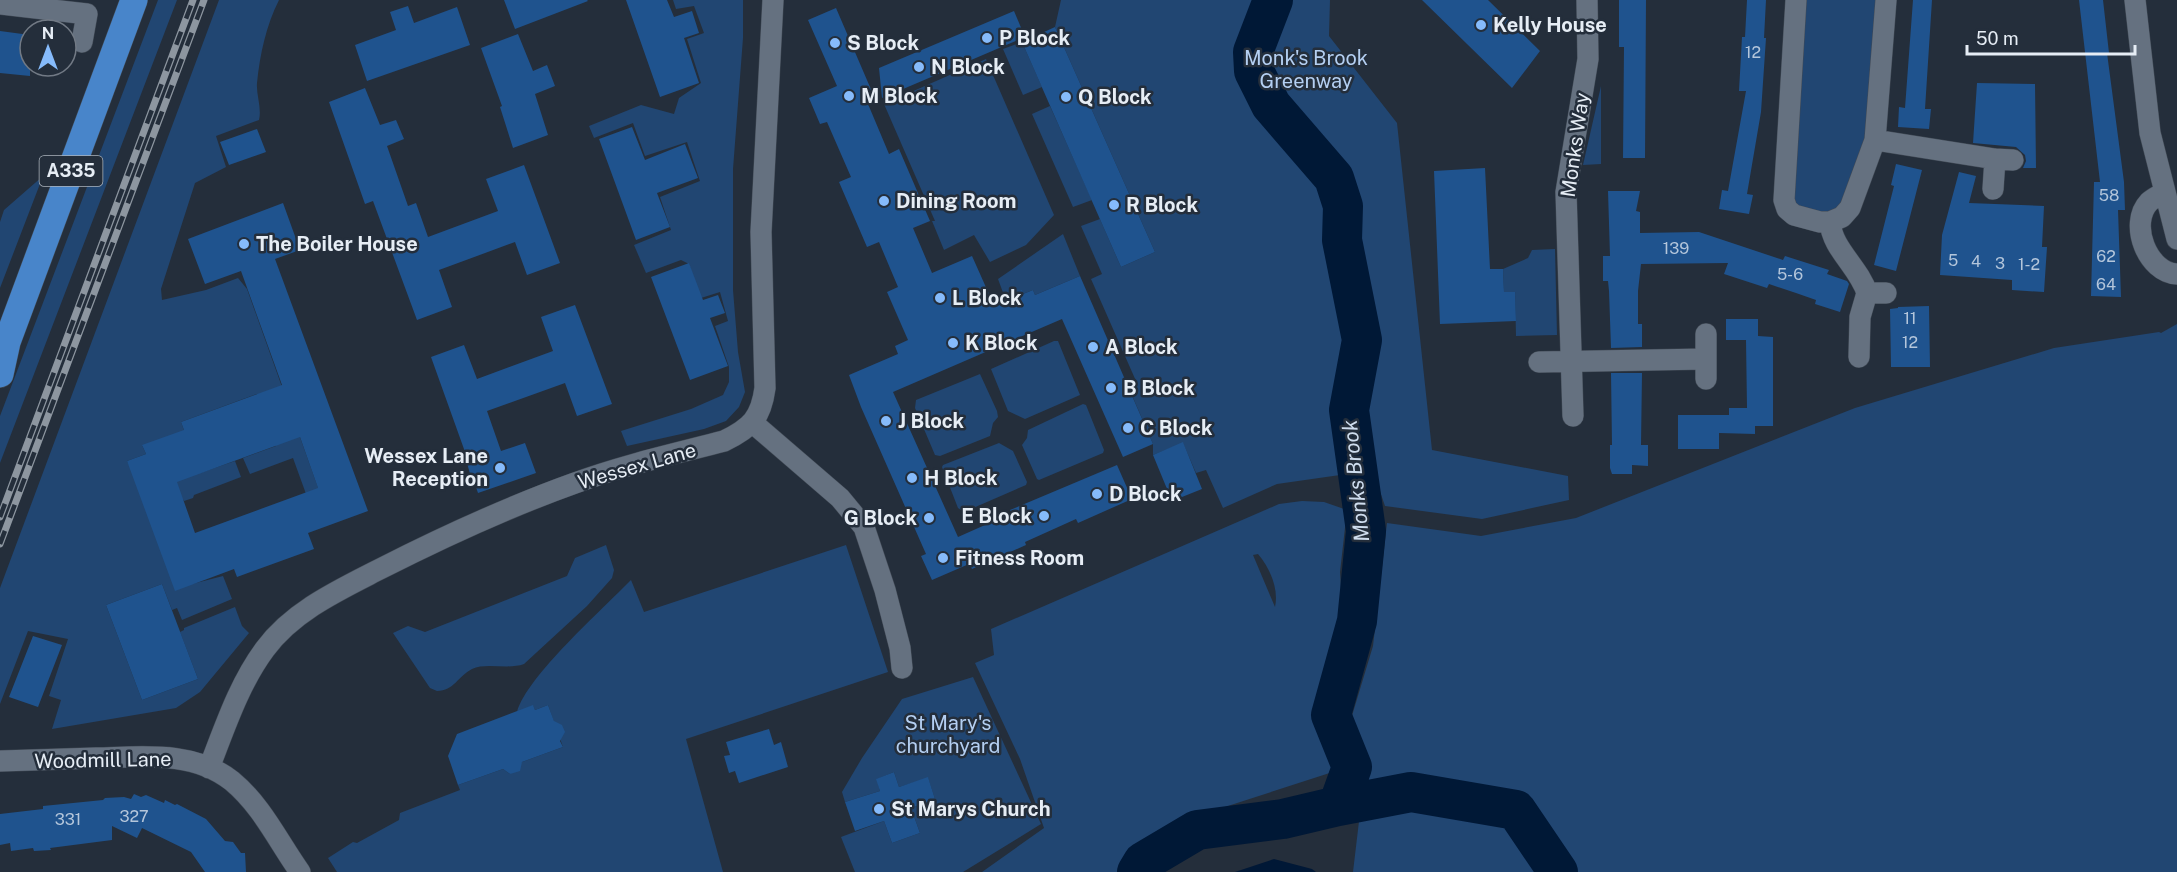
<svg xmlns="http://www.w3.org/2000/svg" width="2177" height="872" viewBox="0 0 2177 872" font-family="'Public Sans',sans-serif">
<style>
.green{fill:#214672;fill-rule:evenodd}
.water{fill:#001836}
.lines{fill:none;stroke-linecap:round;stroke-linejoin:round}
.river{stroke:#001836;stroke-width:40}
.building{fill:#1f538e;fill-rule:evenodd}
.minor-casing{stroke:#414a55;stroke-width:22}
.major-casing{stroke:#414a55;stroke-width:28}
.minor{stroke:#657180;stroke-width:21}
.major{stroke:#4885ca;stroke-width:27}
.rail-casing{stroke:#8d96a0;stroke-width:7}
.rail{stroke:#242e3b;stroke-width:4.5;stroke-dasharray:14;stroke-linecap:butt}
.poi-dot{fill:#86bbfb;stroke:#242e3b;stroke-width:2}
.labels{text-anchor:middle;stroke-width:5;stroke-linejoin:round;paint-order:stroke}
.number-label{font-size:16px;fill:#b4c6db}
.shield{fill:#242e3b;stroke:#acb4bd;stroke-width:1.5}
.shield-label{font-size:18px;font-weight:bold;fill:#e6edf5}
.poi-label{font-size:20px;font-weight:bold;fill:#e6edf5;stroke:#242e3b;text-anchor:start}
.park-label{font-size:20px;fill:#b4cff2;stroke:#242e3b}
.street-label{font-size:20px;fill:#e6edf5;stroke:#242e3b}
.water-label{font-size:21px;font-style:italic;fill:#cfddee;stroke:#242e3b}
</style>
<rect width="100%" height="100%" fill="#242e3b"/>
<path class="green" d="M158,0h19l-177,463v-47z
M219,0h60c-13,26 -19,54 -22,83 -1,12 5,25 2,37l-43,16 10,31 -31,16 -34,106 1,11 44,-10 32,-12 9,11 84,235 -13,3 -25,-69 -43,16 -7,-16 33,-12 -19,-52 -76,28 19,51 35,-12 6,16 -47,18 -1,3 -9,3 -42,-56 4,9 -19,7 65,123 31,-8 9,23 -50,21 -5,-12 -5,2 -10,-26 -56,21 36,95 56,-21 -18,-47 4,-2v-2l51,-21 7,19 7,7 -49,59 -24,16 -124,21 9,-29 -12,-4 19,-57 -40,-8 -28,73v-116z
M673,0h70v38l-10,131v121l5,62 7,40 -6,15 -13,14 -22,8 -77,17 -6,-15 70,-22 32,-14 6,-13v-15l-14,-41 13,-5 -8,-29 -19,6 -12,-34 -8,-4 -35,13 -12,-28 37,-15 -11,-33 40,-16 -13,-39 -42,14 -12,-33 -39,15 -5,-12 52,-21 33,9 5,-16 22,-15 -14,-44 17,-6 -10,-27 -18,3z
M1061,0h203l-25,56 2,18 21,39 60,71 9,26 -3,31 24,99 -11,42 -3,46 9,46 -70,10 -54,24 -17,-38 -10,3 -13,-30 -30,12v-11l-25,-58 8,-5 -45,-102 11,-5 -21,-48 19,-7 21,48 34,-15 -100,-225z
M1281,0h49l-1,36 68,87 35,327 136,26 1,24 -87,19 -97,-13 -13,-38 -9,-58 13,-73 -20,-95 -3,-39 -9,-30 -11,-15 -34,-42 -18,-13 -15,-24 -2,-27 8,-30 7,-13z
M1802,0h77l-8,124 -26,81 -15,11 -33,-6 -6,-14z
M1022,42l20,45 -19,8 -20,-46z
M986,59l68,156 -28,30 -36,17 -16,-27 -30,15 -12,-29h3l-51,-117z
M1601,86v78l-18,1z
M1050,106l42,94 -19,7 -41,-93z
M43,176l-43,112v-66l4,-12z
M1063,234l17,42 -45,19 -2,-5 -10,4 -2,-3 -16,7 -7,-19z
M1555,249l2,86 -41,1 -1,-44h-11l-1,-23 25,-11 4,-8z
M2177,324v548h-824l14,-118 -16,-35 22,-73 14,-123 94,13 95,-18 279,-110 199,-60 105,-16 2,1z
M1054,341h4l22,54 -55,24 -17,-8 -17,-42z
M980,374l17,37 1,6 -5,6 -3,13 -50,20 -5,-1 -20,-47 1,-8z
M1083,404l3,1 18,45 -1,3 -64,27 -2,-1 -15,-34 5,-7 1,-8z
M999,443l14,8 14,31 -1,3 -62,27 -6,-4 -16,-41 1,-2z
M1302,501l22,1 23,8 -7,62 2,35 -13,64 -8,26 21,72 -139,45 -50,23 -34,35h-137l62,-44 -24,-69 -45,-96 19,-8 -3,-26 288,-125zM1258,554c12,14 21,35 17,53l-22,-52z
M606,545l8,25 -2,8 -25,28 -63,58c-16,6 -38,-2 -52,5 -14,7 -18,22 -35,22l-7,-3 -37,-55 15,-7 17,6 142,-56 8,-18z
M846,545l42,127 -202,67 37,133h-386l-9,-14 25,-16 4,1 42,-23 1,-7 60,-23 -2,-5 45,-16 7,5 12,-12 41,-15 -15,-42 -13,5 -2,-4 -16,6c10,-36 86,-103 114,-132l13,32z
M973,677l68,147 -78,48h-108l-14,-35 43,-16 8,22 28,-10 -9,-25 24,-9 -7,-21 -29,9 -5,-15 -17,7 3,12 -35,11 -3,-10 20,-34 40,-59z"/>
<path class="water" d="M1274,859l38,10 4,3h-81z"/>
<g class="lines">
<path class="river" d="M1338,806l73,-14 105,18 42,62
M1137,872l6,-10 54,-32 86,-11 55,-13 14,-39 -21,-52 26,-94 9,-90 -17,-121 13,-70 -20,-100 1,-34 -9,-28 -63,-73 -17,-34 -1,-19 20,-52"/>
</g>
<path class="building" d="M504,0h83l1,1 -73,28z
M626,0h41l7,17 18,-6 7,22 -15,5 15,45 -39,14z
M1422,0h66l52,51 -28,37z
M1619,0h27l-1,158h-22l1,-111h-5z
M1747,0h19l-2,38h2l-5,74 -14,82 6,1 -4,19 -30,-5 3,-19 6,1 18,-100h-7l3,-54h3z
M1913,0h19l-7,109h6l-2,20 -31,-2 1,-20 6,1z
M2079,0h24l6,53h-2l17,129 1,28h-7l3,87 -30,-1 3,-114h6z
M408,6l6,17 43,-16 13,38 -103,36 -12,-36 41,-15 -6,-18z
M836,8l40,93 -8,3 21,50 10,-5 31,72 -17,7 19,45 40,-17 21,47 29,-13 1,4 10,-4 2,5 45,-19 73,168 -30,13 -61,-138 -169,73 65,145 54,-24 -2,-3 107,-45 15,34 -54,24 -2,-4 -51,23 1,3 -54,24 -3,-5 -37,16 -11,-24 5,-2 -65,-147 -12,-32 49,-21 -3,-8 13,-6 -21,-48 11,-5 -19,-45 -12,5 -28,-65 12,-5 -24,-55 -7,2 -11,-26 28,-12 -29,-66z
M1014,11l11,26 -143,61 -3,-30z
M1055,27l100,225 -34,15 -99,-225z
M0,31l30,4v41l-30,-3z
M518,34l15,37 14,-6 8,21 -20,8 13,41 -35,13 -13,-41 2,-1 -21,-58z
M1977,83l58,1 1,84h-13l3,-7 -1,-6 -9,-8 -43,-4z
M365,88l15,37 16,-5 8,19 -17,7 21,60 8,-3 12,34 70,-26 -12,-32 38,-14 36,98 -33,12 -12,-33 -76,28 13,37 -35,13 -44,-119 -8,3 -36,-102z
M632,127l13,33 40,-16 13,34 -41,15 13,34 -34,13 -37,-101z
M257,129l9,23 -37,13 -9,-23z
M1896,164l26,6 -26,101 -22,-6 20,-79 -3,-1z
M1485,168l5,101h13l1,23h11l1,29 -76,3 -6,-153z
M1959,172l17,4 -7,27 75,3 -2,41h5l-3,45 -32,-2v-10l-72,-5 2,-40z
M1608,191h32l-4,20 4,1v21l59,-1 84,28 2,-4 44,14 -2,4 20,7 2,3 -9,28 -25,-8 1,-4 -20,-7 -27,-9 -2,4 -43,-14 4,-11 -87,1 -3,27v33h4v23l-31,1 -2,-57 -1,-10h-5v-25h7z
M283,203l17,47 -25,9 93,252 -60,22 6,16 -77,28 -3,-8 -59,22 -48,-130 19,-7 -4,-9 42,-15 -3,-8 101,-37 -41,-114 -36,13 -17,-45zM300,437l18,51 -123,45 -18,-51z
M689,263l14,37 15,-5 7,18 -15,5 18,48 -38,14 -39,-103z
M575,305l37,99 -35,12 -12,-33 -78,28 14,40 24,-8 11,30 -58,20 -4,-12h-2l-5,-18h2l-38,-106 33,-12 13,34 76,-28 -12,-34z
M1929,306l1,61h-39l-1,-58 8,-1v-1z
M1726,319h32v17l15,1v89h-18v8l-36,-1v16h-41v-34h51v-7h18l-1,-68h-20z
M1611,373h31l-1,72h7v21l-16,-1v9h-20l-2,-6v-23h2z
M1183,442l19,47 -30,12 -19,-46z
M162,584l36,95 -56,21 -36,-95z
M33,636l29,9 -24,62 -29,-10z
M533,705l2,5 13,-5 6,16 8,4 3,7 -5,9 3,6 -41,15 -2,9 -10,3 -7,-5 -45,16 -10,-29 9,-22z
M769,729l5,16 7,-3 7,25 -49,16 -4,-12 -6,2 -5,-17 6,-1 -4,-13z
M894,772l5,15 29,-10 7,22 -24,9 9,25 -28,10 -8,-22 -29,10 -10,-29 35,-11 -4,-12z
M134,794l7,3 5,-2 18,8 1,-3 10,5 2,-1 29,15 19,22 8,1 8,11h4l1,19h-41l-14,-20 -49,-24 -5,10 -25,-12v14l-62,8 1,2 -17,1 -1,-3 -22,3 -1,-8 -10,2v-31l43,-5v-3l60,-6 2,-2 19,-1 7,2z"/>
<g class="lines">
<defs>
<path id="minor" d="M1796,0l-12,200 3,9 7,6 26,7h10l12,-5 8,-9 25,-68 11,-140
M2135,0l15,133 27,106
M0,4l87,10 -5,28
M1875,140l120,19 18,1
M1993,189l2,-30
M2165,192c-5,3 -12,6 -16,10 -21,22 -1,71 28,72
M1830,222c2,27 29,45 37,71
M1706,334v45
M1859,357l1,-40 7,-24h19
M1539,362l167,-3
M1573,416l-7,-224 22,-133 -1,-59
M753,423l87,75 24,29 21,63 15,58 2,20
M0,761c32,-1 64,-2 96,-3 46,-1 97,-8 136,23 30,25 46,60 68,91
M209,768c16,-41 30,-84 56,-119 28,-38 74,-59 115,-80 63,-32 128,-62 195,-86 49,-18 99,-29 149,-42 27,-13 37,-23 41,-53l-4,-156 12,-232"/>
<path id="major" d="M0,374l7,-32 127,-342"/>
</defs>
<use href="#minor" class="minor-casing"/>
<use href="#major" class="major-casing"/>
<use href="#minor" class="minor"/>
<use href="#major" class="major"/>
<defs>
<path id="rail" d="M0,517l193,-517
M0,544l204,-544"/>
</defs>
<use href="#rail" class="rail-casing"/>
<use href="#rail" class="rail"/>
</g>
<g class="poi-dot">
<circle cx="1481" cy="25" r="6"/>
<circle cx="987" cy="38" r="6"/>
<circle cx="835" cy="43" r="6"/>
<circle cx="919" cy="67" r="6"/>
<circle cx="849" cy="96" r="6"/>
<circle cx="1066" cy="97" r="6"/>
<circle cx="884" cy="201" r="6"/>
<circle cx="1114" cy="205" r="6"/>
<circle cx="244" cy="244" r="6"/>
<circle cx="940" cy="298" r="6"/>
<circle cx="953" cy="343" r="6"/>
<circle cx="1093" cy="347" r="6"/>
<circle cx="1111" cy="388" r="6"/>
<circle cx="886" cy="421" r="6"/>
<circle cx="1128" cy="428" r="6"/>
<circle cx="500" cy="468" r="6"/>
<circle cx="912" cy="478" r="6"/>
<circle cx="1097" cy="494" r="6"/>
<circle cx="1044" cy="516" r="6"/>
<circle cx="929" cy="518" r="6"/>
<circle cx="943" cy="558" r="6"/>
<circle cx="879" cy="809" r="6"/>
</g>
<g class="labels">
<g class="number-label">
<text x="1753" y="58">12</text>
<text x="2109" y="201">58</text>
<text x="1676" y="254">139</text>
<text x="2106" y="262">62</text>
<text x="1953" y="266">5</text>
<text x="1976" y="267">4</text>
<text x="2000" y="269">3</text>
<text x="2029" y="270">1-2</text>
<text x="1790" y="280">5-6</text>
<text x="2106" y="290">64</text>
<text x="1910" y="324">11</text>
<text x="1910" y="348">12</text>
<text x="134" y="822">327</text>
<text x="68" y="825">331</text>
</g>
<rect class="shield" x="39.5" y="156" width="63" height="30" rx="4.5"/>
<g class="shield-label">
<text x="71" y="177">A335</text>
</g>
<g class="poi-label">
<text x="1493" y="32">Kelly House</text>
<text x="999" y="45">P Block</text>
<text x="847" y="50">S Block</text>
<text x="931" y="74">N Block</text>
<text x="861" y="103">M Block</text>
<text x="1078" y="104">Q Block</text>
<text x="896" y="208">Dining Room</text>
<text x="1126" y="212">R Block</text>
<text x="256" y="251">The Boiler House</text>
<text x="952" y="305">L Block</text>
<text x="965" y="350">K Block</text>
<text x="1105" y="354">A Block</text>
<text x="1123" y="395">B Block</text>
<text x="898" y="428">J Block</text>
<text x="1140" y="435">C Block</text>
<text x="488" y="463" text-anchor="end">Wessex Lane<tspan x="488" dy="23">Reception</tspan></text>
<text x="924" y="485">H Block</text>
<text x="1109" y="501">D Block</text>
<text x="1032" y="523" text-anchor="end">E Block</text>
<text x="917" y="525" text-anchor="end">G Block</text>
<text x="955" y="565">Fitness Room</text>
<text x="891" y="816">St Marys Church</text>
</g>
<g class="park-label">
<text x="1306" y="65">Monk's Brook<tspan x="1306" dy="23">Greenway</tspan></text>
<text x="948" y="730">St Mary's<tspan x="948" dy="23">churchyard</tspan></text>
</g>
<g class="street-label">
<text transform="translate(1575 145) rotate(-82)" y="7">Monks Way</text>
<text transform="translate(637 466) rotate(-16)" y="7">Wessex Lane</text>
<text transform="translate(103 760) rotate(-1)" y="7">Woodmill Lane</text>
</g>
<g class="water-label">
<text transform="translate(1356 481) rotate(-96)" y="7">Monks Brook</text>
</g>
</g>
<g transform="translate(48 48)"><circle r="28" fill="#242e3b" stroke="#727a85" stroke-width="1.5"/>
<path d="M0-4.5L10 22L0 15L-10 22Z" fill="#86bbfb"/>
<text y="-9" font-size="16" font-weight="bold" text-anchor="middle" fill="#e6edf5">N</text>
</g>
<path d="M1967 45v9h168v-9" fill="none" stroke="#e6edf5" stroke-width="3"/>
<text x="1976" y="45" font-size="18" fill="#e6edf5" stroke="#242e3b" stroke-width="4.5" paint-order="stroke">50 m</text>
</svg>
